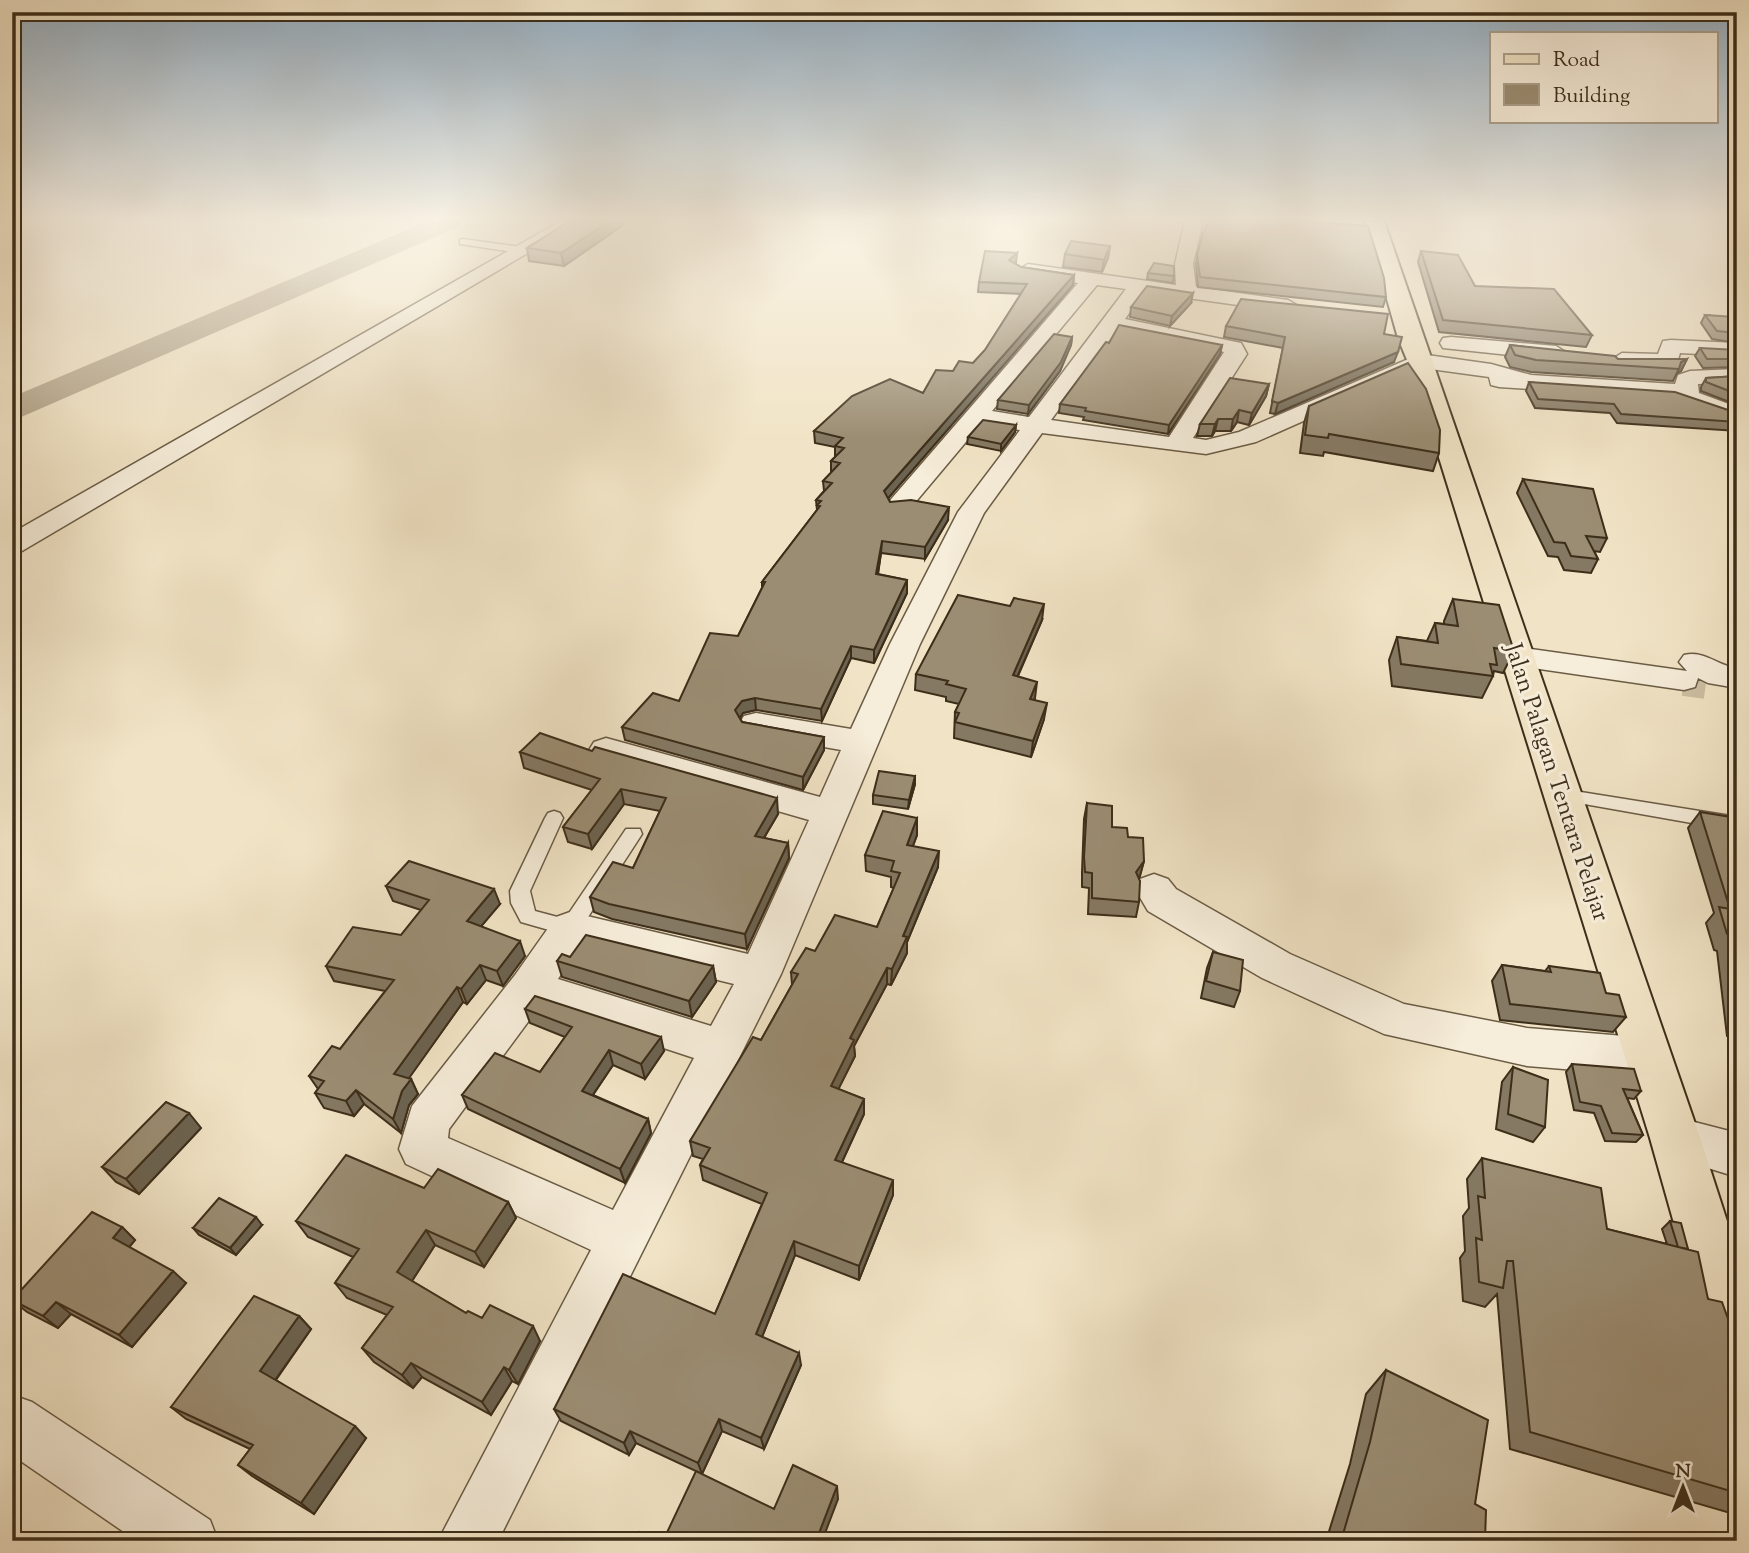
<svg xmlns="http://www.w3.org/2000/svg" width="1749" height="1553" viewBox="0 0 1749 1553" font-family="'Sorts Mill Goudy',serif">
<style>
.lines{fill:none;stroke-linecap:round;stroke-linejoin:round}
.river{fill:#b4a68c;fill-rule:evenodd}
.street-tunnel{stroke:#cdc0a4;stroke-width:32;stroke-dasharray:32 16;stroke-linecap:butt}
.lane-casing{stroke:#6a5c45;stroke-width:3}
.street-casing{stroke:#6a5c45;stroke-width:3}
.primary-casing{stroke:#3d2e1a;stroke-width:4}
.lane{fill:#f6edda;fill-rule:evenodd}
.street{fill:#f6edda;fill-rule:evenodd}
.primary{fill:#f1e4c6;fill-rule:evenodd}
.wall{fill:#857963;stroke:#3d2e1a;stroke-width:2}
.shaded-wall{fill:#6c6350;stroke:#3d2e1a;stroke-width:2}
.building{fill:#9b8d73;stroke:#3d2e1a;stroke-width:2}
.labels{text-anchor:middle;stroke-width:6;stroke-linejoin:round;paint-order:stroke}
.street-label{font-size:24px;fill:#3d2e1a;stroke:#f6edda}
</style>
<rect width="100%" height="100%" fill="#f1e4c6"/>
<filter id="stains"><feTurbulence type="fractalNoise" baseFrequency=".00286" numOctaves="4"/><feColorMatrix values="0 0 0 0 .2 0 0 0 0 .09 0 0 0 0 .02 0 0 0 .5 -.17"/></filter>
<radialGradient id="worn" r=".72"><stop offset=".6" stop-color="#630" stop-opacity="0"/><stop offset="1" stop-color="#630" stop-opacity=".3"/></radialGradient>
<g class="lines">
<path class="river" d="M428,221h34l-4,6 -446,194v-24z"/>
<path class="street-tunnel" d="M1684,680l22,3"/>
<defs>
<path id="lane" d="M463,239l58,8 5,3 -5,3 -61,-9v-4z
M1562,789l175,28v14l-181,-32 -3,-4z
M554,811l6,2 3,5 -33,73 5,20 30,8 61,-90h14l2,5 -65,100 -7,2 -49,-14 -10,-19 -1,-12 35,-73 3,-5z"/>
<path id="street" d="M561,221h21l-560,330 -10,2v-20z
M1185,221h18l-10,43 3,23 92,13 10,6 -10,6 -144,-20 -19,27 116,24 6,11 -54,84 13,2 33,-8 181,-78 71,10 40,11 144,9 3,-9 12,-4 47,-2v14l-39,1 1,9 38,14v15l-66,-24 -172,-11 -8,-2 -2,-8 -66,-9 -167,74 -50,12 -164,-21 -58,80 -64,131 -139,330 -283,567h-60l153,-291 -185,-86 -7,-15 13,-43 103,-131 41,-58 14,-5 178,42 61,-134 -215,-62 -5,-8 5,-8 12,-4 214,59 21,-47 -85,-15 -12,-3 -5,-8 5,-8 12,-3 95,16 39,-85 68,-132 62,-82 -39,-6 -73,87h-18l-4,-6 192,-222 -50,-7 -10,-6 10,-6 148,21 -1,-21zM1097,285l29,4 -97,128 -37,-6zM1117,330l107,22 -55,85 -118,-17zM579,946l155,38 -23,42 -153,-47zM539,1007l155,51 -81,152 -165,-72 1,-9z
M1451,337l105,9 11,7 -11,7 -113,-12 -3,-5 3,-5z
M1671,340l66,3v13l-57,-3 -4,13c-15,3 -55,6 -65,-6l11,-7 36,1 5,-13z
M1516,647l171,24 -8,-9 5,-7c21,-5 33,11 53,13v20l-29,-5 -10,-5 -3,9 -11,3 -179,-26 -5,-7 5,-7z
M1154,874l14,5 8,10 114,65 114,50 123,24 122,10 15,6 7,13 -7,13 -15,6 -122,-10 -143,-32 -122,-56 -114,-67 -13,-22 5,-10z
M1675,1117l62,16v44l-78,-24 -7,-15 7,-15z
M12,1395l20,7 178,118 8,21h-81l-125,-86z"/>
<path id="primary" d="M1365,221h19l316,917 37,114v121l-21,-8 -8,-21 -58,-206 -236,-761 -16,-39z"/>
</defs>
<use href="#lane" class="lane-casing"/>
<use href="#street" class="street-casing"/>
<use href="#primary" class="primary-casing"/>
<use href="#lane" class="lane"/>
<use href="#street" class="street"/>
<use href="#primary" class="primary"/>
</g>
<path class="wall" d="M623,225l-59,41 -35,-5 -2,-13z
M1203,233l183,64 -3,10 -185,-20 -2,-23z
M1110,246l-2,12 -6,14 -39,-5 2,-13z
M1421,251l54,35 117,49 -6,12 -147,-15 -21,-70z
M1017,253l-2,11 6,3 53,8 -1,10 -185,213 2,4 58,18 -23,39 -44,-6 -3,21 29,6v13l-33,70 -23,-5 -29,63 -66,-11 -13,3 -3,5 2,4 82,15v13l-21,40 -178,-50 -3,-13 57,-26 59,-65 24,-48v-6l55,-72 -1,-10 8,-9 -1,-10 8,-8v-12l4,-4v-10l-20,-4 -1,-12 109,-38 30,-22 20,-8 12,-13 36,-56 -43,-2 1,-10z
M1148,273l26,3 -1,7 -26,-4z
M1191,303l-21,23 -40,-9 1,-10z
M1705,315l32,4v24l-25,-4 -11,-16z
M1226,326l158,8 10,28 -119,52 -5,-1 13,-65 -59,-11z
M1072,337l-1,8 -11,26 -32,43 -31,-5 1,-9z
M1222,345l-2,9 -52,80 -85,-14 1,-3 -25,-4 1,-9z
M1510,345l108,14h69l-6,12 -4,2 -4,8 -142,-9 -21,-5 -5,-10z
M1700,348l37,11v8l-34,1 -8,-12z
M1737,376v29l-36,-14v-4l5,-9z
M1529,382l208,31v18l-120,-8 -7,-10 -75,-5 -9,-17z
M1269,384l-3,12 -17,29 -12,-3 -6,9h-16l-3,5h-15l3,-12z
M1309,406l130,47 -6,18 -109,-19 -1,4 -23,-3 4,-30z
M1016,425l-1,7 -14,19 -34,-7 1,-7z
M1523,479l84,59 -7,14 -6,-1 4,8 -7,14 -27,-3 -6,-13 -10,-1 -31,-63z
M1453,599l61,52 -11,22 -9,-2 -1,5 -11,22 -90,-12 -3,-26 8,-23 30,4 8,-18 9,1v-3z
M1042,620l-24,56 17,22 -1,2 10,19 -13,38 -77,-19 1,-26 4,-8 -13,-3v-4l-31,-7 1,-16z
M592,751l186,63 -14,24 24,5 1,15 -42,91 -135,-30 -18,-7 -4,-15 43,-29 27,-57 -36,-7 -32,45 -24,-7 -5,-15 29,-37 -68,-22 -4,-16z
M915,776v8l-7,25 -35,-5v-9z
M1087,803l25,24 16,10 16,24 -5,17v24l-3,15 -48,-3 1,-26 -7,-1v-15l2,-53z
M1700,812l37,6v221l-10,-3 -10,-85 -3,-1 -8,-27 8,-10 -26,-85z
M917,818v17l-4,11 25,21 -31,75v11l-16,32 -4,-1 -33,62 1,10 -17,33 26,10v15l-22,48 51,33 -34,85 -64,-25 -33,82 39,28 -37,84 -42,-18 -20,43 -66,-31 -7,12 -68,-34 -7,-12 161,-95 47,-110 -59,-24 -3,-15 3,-6 -10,-3 -3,-15 71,-101 31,-55 -1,-13 24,-21 62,-24 17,-39 -3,-1v-10l-25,-6 -1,-16z
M386,886l114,18 -19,22 44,30 -22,30 -17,-6 -19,24 -4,-2 -55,77h3l7,15 -9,11 -8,28 -37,-29 -10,12 -30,-8 -9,-15 3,-4 -9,-13 31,-27 45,-58 -51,-10 -8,-15 75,-31 20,-25 -28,-9z
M1213,952l27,39 -6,16 -33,-9 6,-30z
M570,957l143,9 3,16 -24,35 -130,-40 -5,-16z
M1502,965l43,6 4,-5 57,27 20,24 -13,15 -113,-12 -8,-39z
M525,1009l139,42 -19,28 -32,-14 -20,30 55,24 3,14 -26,50 -157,-74 -6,-14 78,-23 25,-35 -35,-14z
M1572,1064l69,27 -7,8 -7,-1 16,37 -7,7 -31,-1 -11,-28 -20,-3 -8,-38z
M1513,1067l32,60 -12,15 -37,-13 6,-47z
M201,1128l-62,66 -23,-12 -14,-15z
M1482,1158l125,71 60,15 -5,-15 8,-8 18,28 20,50 29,45v171l-227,-66 -13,-155 -12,13 -22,-6 -3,-43 5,-7 -2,-35 6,-8 -2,-29z
M424,1188l84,14 8,16 -32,49 -49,-22 -23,36 54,32 16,5 58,23 -22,43 -6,-3 -21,34 -69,-38 -9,11 -39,-26 -12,-14 25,-33 -40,-17 -12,-15 18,-26 -45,-20 -12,-16z
M262,1225l-26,30 -37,-20 -6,-7z
M122,1227l13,13 -6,7 57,36 -54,64 -61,-33 -13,14 -31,-16 -15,-12z
M299,1316l12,13 -35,51 90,58 -52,76 -62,-38 -14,-11 12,-16 -64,-30 -15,-12z
M1386,1370l89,134 10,37h-159l24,-77 16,-70z"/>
<path class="shaded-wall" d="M610,221h12l1,4 -59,41 -3,-13z
M1110,246l-2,12 -6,14 2,-12z
M1017,253l-1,10 -7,7v-10z
M1074,275l-1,10 -189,218v-12z
M1193,293l-2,10 -21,23 2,-10z
M1072,337l-1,8 -11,26 -32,43 1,-9z
M1222,345l-2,9 -52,80 1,-9z
M1398,352l-4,10 -119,52 3,-11z
M1687,359l-6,12 -4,2 4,-11z
M1269,384l-3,12 -17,29 3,-12z
M1239,410l-2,12 -6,9 2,-12z
M1218,419l-3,12 -3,5 3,-12z
M1016,425l-1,7 -14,19v-7z
M949,507l-1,13 -23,39v-12z
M882,541l-1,12 -5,33v-12z
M907,580v13l-33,70v-13z
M1044,604l-2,16 -31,71 2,-16z
M851,646v12l-29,63 -1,-12z
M1037,682l-2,16 -7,18 2,-17z
M755,698l1,12 -13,3 -6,10 -2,-13 7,-9z
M1047,703l-3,16 -13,38 2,-16z
M824,737v13l-21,40v-13z
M915,776v8l-7,25 1,-9z
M621,789l3,15 -32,45 -4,-15z
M777,798l1,16 -22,37 -1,-15z
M917,818v17l-10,26v-16z
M788,843l1,15 -42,91 -2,-15z
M939,851l-1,16 -31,75v11l-16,32 1,-16 11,-33z
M1144,861l-4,15 -7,12 3,-16z
M494,889l6,15 -27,32 -6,-15z
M520,941l5,15 -22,30 -6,-15z
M480,965l6,15 -19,24 -6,-15z
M713,966l3,16 -24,35 -3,-16z
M887,968v16l-33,62 1,10 -23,46 -1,-16 19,-48z
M457,987l6,15 -61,86 -8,-14z
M661,1037l3,14 -19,28 -4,-15z
M609,1050l4,15 -27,40 -4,-14z
M411,1079l7,15 -9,11 -8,28 -8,-14 9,-28z
M356,1090l8,14 -10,12 -8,-15z
M864,1099v15l-28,61 -1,-15z
M189,1113l12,15 -62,66 -13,-15z
M648,1119l3,14 -26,50 -5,-14z
M893,1180v15l-34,85v-14z
M508,1202l8,16 -32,49 -9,-15z
M256,1217l6,8 -26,30 -6,-7z
M122,1227l13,13 -9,11 -13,-13z
M426,1230l9,15 -27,42 -11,-15z
M794,1241l1,14 -37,92 -2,-13z
M173,1271l13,12 -54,64 -13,-12z
M56,1302l15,12 -13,14 -15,-12z
M299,1316l12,13 -38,54 -13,-12z
M533,1326l7,15 -22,43 -9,-14z
M799,1353l2,12 -37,84 -3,-11z
M411,1363l11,14 -9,11 -11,-13z
M504,1367l8,14 -21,34 -9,-13z
M719,1419l3,12 -20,43 -4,-11z
M355,1426l11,12 -52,76 -13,-11z
M630,1431l6,12 -7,12 -5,-12z
M837,1486l1,13 -16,42h-6z"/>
<path class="building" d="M570,221h40l-49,32 -34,-5z
M1209,221h94l65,5 16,52 2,19 -186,-20 -3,-22 6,-22z
M1071,241l39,5 -6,14 -39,-6z
M985,251l32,2 -8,7 12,7 53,8 -190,216 6,11 21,-2 38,7 -24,40 -43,-6 -6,33 31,6 -33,70 -23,-4 -30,63 -66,-11 -13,3 -7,9 7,12 82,15 -21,40 -181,-50 31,-34 26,8 31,-68 28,3 27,-54h-3l58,-76 -3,-1 4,-4 -5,-1 16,-17 -9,-2 17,-18 -9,-2 13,-13 -9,-2 8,-8 -29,-7 38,-35 38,-17 33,14 13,-23 17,1 6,-10 14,2 12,-13 42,-66 -48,-2z
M1421,251l37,4 17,31 79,3 38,46 -149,-15z
M1154,263l20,3v10l-26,-3z
M1147,286l46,7 -21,23 -41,-9z
M1241,299l147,15 -4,20 18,3 -4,15 -120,51 -6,-2 13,-64 -59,-11z
M1705,315l30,2 2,2v14l-20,-2z
M1119,325l103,20 -53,80 -84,-14 1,-3 -26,-4 46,-62 3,1z
M1054,334l18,3 -11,25 -32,43 -31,-5z
M1510,345l105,11 3,3h69l-6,3 -2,7 -143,-9 -21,-5z
M1700,348l37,2v9h-30z
M1408,363l18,26 14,41 -1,23 -110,-19 -1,4 -23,-3 4,-29z
M1737,376v18l-31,-12v-4z
M1230,378l39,6 -17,29 -13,-3 -6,9h-15l-3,5h-15z
M1529,382l146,10 62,21v9l-116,-8 -7,-10 -76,-5z
M983,420l33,5 -15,19 -33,-7z
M1523,479l70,10 14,49 -21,-2 12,23 -27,-3 -6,-13 -11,-1z
M958,595l52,11 4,-8 30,6 -31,71 24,7 -7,17 17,4 -14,38 -78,-19 4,-9 -4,-1 11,-23 -20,-5 2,-3 -32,-7z
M1453,599l46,6 15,46 -20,-3 3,17 -7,-1 3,12 -92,-12 -4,-27 41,6 -3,-20 23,3z
M540,733l52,18 3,-4 182,51 -22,38 33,7 -43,91 -136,-30 -19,-7 23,-35 20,6 33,-70 -45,-9 -33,45 -25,-7 37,-48 -80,-27z
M879,771l36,5 -6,24 -36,-5z
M1087,803l25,3v21l15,1 1,9 15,1 1,23 -8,11 4,9 -1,21 -47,-4v-25l-7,-1 -1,-15z
M883,811l34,7 -10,27 32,6 -36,85 4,1 -15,32 -5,-1 -37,70 4,2 -23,46 33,13 -29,61 58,20 -34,86 -65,-25 -38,93 43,19 -38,85 -42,-19 -21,44 -68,-32 -6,12 -70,-34 69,-135 92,40 52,-121 -67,-28 10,-17 -20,-7 63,-104 8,3 37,-66 -7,-2 15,-24 9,3 20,-36 42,12 23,-54 -9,-2 3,-10 -29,-6z
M1700,812l37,6v167l-7,-50 -3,-1 -8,-27 11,2z
M409,861l85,28 -27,32 53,20 -23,30 -17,-6 -19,24 -4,-2 -63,87 17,5 -9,12 -9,28 -37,-29 -10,11 -31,-8 9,-12 -15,-5 23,-30 8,3 54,-69 -68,-14 27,-39 48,8 28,-35 -43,-14z
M586,935l127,31 -24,35 -132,-40 5,-7 8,3z
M1213,952l30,8 -3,31 -34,-10z
M1502,965l49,7 -2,-6 51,7 6,20 13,2 7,22 -116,-13z
M535,996l126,41 -20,27 -32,-14 -27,41 66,28 -28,50 -158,-74 33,-42 45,19 32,-45 -47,-18z
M1572,1064l62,5 7,22 -18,-2 20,46 -31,-2 -11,-27 -21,-4z
M1513,1067l35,13 -3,47 -37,-13z
M166,1102l23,11 -63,66 -24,-12z
M346,1155l78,33 14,-19 70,33 -33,50 -49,-22 -29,42 69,41 2,-2 14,7 8,-13 43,21 -24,44 -5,-3 -22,35 -71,-39 -9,12 -40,-27 31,-41 -58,-24 24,-34 -63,-28z
M1482,1158l119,30 6,41 91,23 10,47 14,3 15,42v149l-207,-61 -17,-171h-6l-4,27 -24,-6 -3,-44 6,2 -4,-44 7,2z
M219,1198l37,19 -26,31 -37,-20z
M92,1212l30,15 -9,11 60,33 -54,64 -63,-33 -13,14 -31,-16z
M1670,1221l11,2 7,26 -10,-2z
M254,1296l45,20 -39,55 95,55 -54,77 -63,-38 15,-20 -82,-38z
M1386,1370l102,50 -13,84 11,6 -1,31h-144l29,-99z
M793,1465l44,21 -21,55h-153l33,-70 78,38z
M640,1532l21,9h-25z"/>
<linearGradient id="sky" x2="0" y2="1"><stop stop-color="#93aec3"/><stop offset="0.5" stop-color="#f9f3e5"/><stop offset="1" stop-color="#f9f3e5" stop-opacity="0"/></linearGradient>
<rect width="1749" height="438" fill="url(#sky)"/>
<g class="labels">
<g class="street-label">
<text transform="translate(1558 782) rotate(72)" y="8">Jalan Palagan Tentara Pelajar</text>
</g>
</g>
<rect width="1749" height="1553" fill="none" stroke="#f1e4c6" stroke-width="42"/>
<rect x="14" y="14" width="1721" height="1525" fill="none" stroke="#3d2e1a" stroke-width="3.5"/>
<rect x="21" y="21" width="1707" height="1511" fill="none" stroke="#3d2e1a" stroke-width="2"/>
<rect x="1490" y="32" width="228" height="91" fill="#f6edda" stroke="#aca18d" stroke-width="2"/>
<rect x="1504" y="54" width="35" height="10" fill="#f1e4c6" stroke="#aca18d" stroke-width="2"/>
<text x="1553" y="66" font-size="21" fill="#3d2e1a">Road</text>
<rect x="1504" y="84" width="35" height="21" fill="#9b8d73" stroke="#aca18d" stroke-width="2"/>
<text x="1553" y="102" font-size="21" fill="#3d2e1a">Building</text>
<g transform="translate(1683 1487)" stroke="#f6edda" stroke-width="5" paint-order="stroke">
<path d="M0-5L12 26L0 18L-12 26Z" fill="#3d2e1a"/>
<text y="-10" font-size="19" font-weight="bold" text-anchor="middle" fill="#3d2e1a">N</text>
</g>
<rect width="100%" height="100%" filter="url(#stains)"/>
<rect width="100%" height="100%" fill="url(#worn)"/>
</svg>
